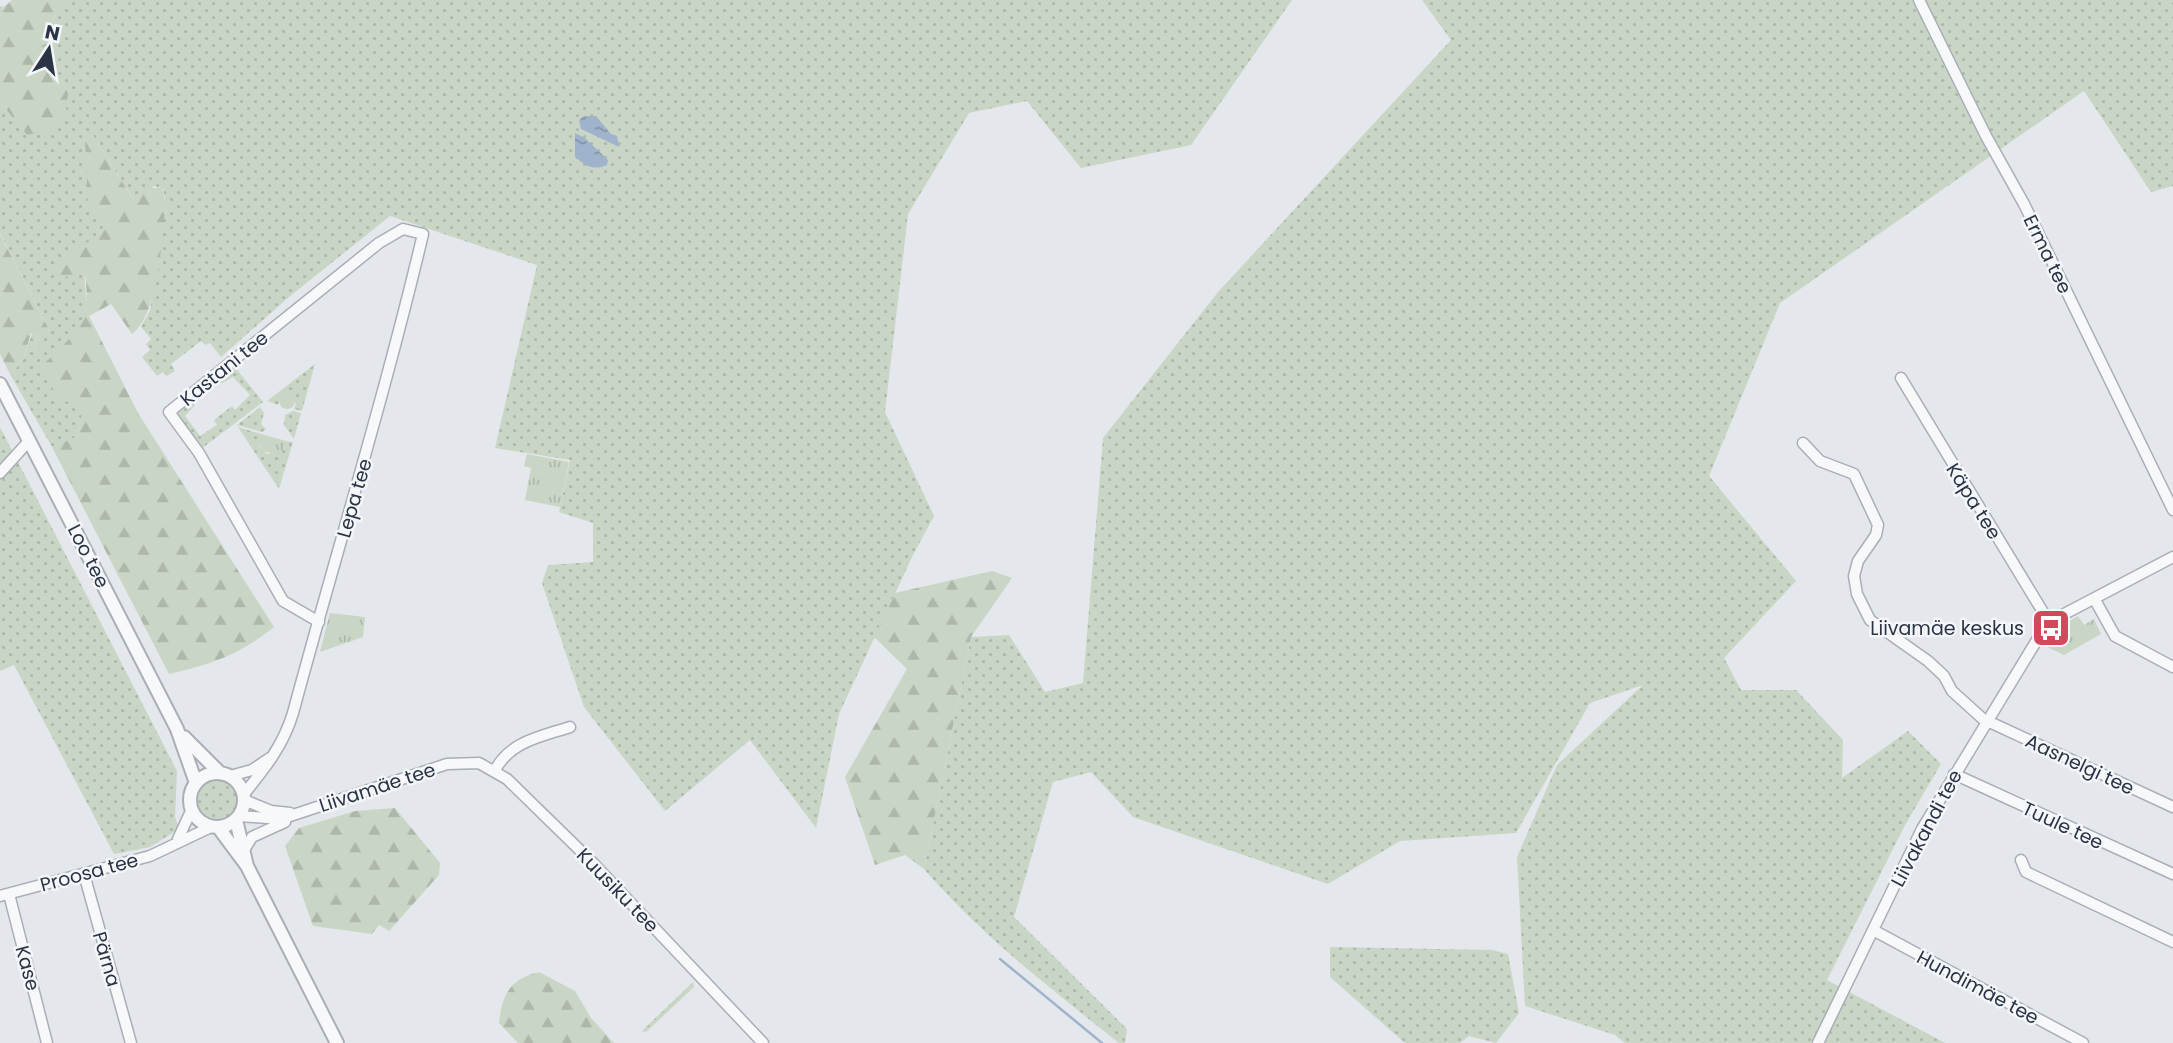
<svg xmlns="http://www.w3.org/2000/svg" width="2173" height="1043" viewBox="0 0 2173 1043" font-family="Poppins,sans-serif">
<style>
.grass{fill:url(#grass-dots)}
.forest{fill:url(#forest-firs)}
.park{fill:url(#park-tufts)}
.water{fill:url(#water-ripples)}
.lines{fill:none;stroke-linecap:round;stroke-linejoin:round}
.stream{stroke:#9fb4cc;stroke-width:2.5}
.minor-casing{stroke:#a9aeb7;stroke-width:13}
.tertiary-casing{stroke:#a9aeb7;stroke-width:16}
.minor{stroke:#f7f8fa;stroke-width:10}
.tertiary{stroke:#f7f8fa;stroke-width:12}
.labels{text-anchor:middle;stroke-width:5;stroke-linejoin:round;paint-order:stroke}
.street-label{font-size:19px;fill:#2b3445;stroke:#f4f6f9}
.poi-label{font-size:19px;fill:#2b3445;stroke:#f4f6f9;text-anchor:end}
</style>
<defs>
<pattern id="grass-dots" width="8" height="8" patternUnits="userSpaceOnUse" patternTransform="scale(1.75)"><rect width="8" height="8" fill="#c9d6c5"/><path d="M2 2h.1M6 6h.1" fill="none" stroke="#adb8ab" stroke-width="1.8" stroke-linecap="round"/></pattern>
<pattern id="forest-firs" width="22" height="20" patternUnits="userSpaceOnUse" patternTransform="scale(1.75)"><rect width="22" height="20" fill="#c9d6c5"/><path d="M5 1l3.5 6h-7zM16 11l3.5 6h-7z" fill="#adb8ab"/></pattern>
<pattern id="park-tufts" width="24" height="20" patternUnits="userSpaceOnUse" patternTransform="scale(1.75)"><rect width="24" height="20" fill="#c9d6c5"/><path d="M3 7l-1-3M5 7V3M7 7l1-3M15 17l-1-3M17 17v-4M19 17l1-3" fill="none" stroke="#adb8ab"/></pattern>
<pattern id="water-ripples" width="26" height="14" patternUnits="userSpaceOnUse" patternTransform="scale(1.75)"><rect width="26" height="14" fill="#9fb4cc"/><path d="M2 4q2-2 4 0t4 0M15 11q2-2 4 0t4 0" fill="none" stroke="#8293a7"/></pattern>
</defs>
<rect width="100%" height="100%" fill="#e4e7ec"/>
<path class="grass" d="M66,0h1226l-101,145 -110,23 -54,-67 -58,12 -61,101 -23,198 49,104 -22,41 -73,157 -23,114 -66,-88 -85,71 -81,-104 -42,-124 6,-18 45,-3v-39l-34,-11 11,-52 -75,-12 42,-183 -147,-49 -101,81 -68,60 -11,-14 -5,2 -4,-4 -30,23 4,7 -8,5 -4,-4 -6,4 -15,-19 8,-7 -4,-6 5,-5 -10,-12 9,-17 16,-106 -3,-15 -9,-3 -18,17 -44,-69 12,92c-8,13 -19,32 -19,48 -1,19 5,33 -4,51l-9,74 12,8 -6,29 -26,11 -41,-71 13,-20 8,-23 6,1 -4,14 15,-18 -49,-97v-131l27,33 41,-42 -28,-54z
M1422,0h751v186l-22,6 -67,-101 -304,212 -71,173 87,105 -72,77 17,32h55l47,50 -1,38 66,-47 33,33 -36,61 -78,155 118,63h-320l-10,-8 -90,-29 -8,-149 40,-92 86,-80 -53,18 -74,130 -116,8 -72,43 -195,-67 -42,-45 -38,10 -39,135 113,112 -2,14h-6c-69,-55 -137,-107 -195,-174l47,-232 38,-2 36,57 38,-9 20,-245 115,-146 233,-252z
M315,364l-13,47 -8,-2 2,-6 -15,-6 -3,8 -11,-4z
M234,366l29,36 -62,47 -24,-36 15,-13 3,5 -10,11 15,20 17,-11 -3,-5 18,-14 3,4 15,-15 -17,-18 -13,7 -3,-3z
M260,407l4,6 -3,11 5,5 -4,3 -25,-7z
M293,411l8,2 -7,26 -10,-14 1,-10z
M0,427l177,344 -2,46 4,12 -29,18 -36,7 -100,-189 -14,6z
M238,427l23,7 -1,13 7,7 16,-4 3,-9 7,1 -14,47z
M197 800a20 20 0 1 1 40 0a20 20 0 1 1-40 0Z
M1330,947l162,3 16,4 11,59 -23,30 -27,-7 -9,7h-55l-75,-66z
M693,982l1,5 -48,45 -4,-1z"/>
<path class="forest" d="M12,0h54l-26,39 28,54 -4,34 -37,8 -27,-33v-96l4,1z
M92,134l43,68 7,-14h20l4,16c-5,34 -6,108 -34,130l-21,-30 -22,12 49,97 136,214c-35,28 -62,37 -105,47l-117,-227 26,-11 5,-29 -11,-8 -9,4 -24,-34c35,-36 53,-42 46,-96l-21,4 -8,-2v-10c15,-16 36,-20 48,-39l-16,-20 -3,-68z
M0,234l49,96 -11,20 -4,-1 4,-15 -7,-1 -7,23 -13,20 -11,-22z
M992,571l20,7 -41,59 -47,232 -19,-14 -30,10 -30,-88 62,-108 -33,-32 21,-44z
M395,808l45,55 -1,12 -50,56 -10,-6 -7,9 -59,-8 -28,-80 14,-18 56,-17z
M539,972l36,19 16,27 23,25h-96l-19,-20c3,-29 11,-44 40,-51z"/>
<path class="park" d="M279 401a8 8 0 1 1 16 0a8 8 0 1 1-16 0Z
M261,434l25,7 -3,9 -8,4 -12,-3 -4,-8z
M527,454l42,8 -9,45 -35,-7 6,-32 -7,-2z
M330,613l35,4 -2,20 -43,15z
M2078,616l6,9 10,-6 7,15 -37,21 -21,-10 8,-13z"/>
<path class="water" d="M584,116h12l15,18 6,2 2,11 -38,-18 -2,-9z
M575,133l10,5 23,22 -1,5c-14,6 -21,1 -32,-8z"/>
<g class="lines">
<path class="stream" d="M1000,959l102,84"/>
<defs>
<path id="minor" d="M1919,0l67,136 38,68 149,306
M1901,378l148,244
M1803,443l17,18 34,13 24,51 -2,10 -18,26 -4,15 3,18 13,26 58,41 16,15 8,15 31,28 190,88
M0,473l29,-32
M2095,600l20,36 58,31
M495,770c16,-29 45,-33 75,-43
M1954,774l219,100
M230,776l22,-6 18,-12
M244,794c21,-26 39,-48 49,-81 43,-160 92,-318 130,-479l-20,-5 -24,14 -210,169 30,41 84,148 36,21
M244,800l27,11 19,2
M239,816l42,3 166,-55 32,-1 28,16 86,84 170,180
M178,839l13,-28
M244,850l8,-13 33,-15
M2021,860l5,12 147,70
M84,874l47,169
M9,894l38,149
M0,896l150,-40 61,-29
M1873,930l210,113
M1818,1043l104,-214 118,-194 9,-13 124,-65"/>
<path id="tertiary" d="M0,384l177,345 19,54
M184,737l36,36
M190 800a27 27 0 1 1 54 0a27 27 0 1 1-54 0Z
M236,820l11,46
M218,827l29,39 90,177"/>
</defs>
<use href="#minor" class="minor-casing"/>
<use href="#tertiary" class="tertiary-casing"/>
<use href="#minor" class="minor"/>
<use href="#tertiary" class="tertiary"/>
</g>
<defs>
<symbol id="bus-square" viewBox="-11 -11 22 22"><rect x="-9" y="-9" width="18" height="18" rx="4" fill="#d1495b" stroke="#f4f6f9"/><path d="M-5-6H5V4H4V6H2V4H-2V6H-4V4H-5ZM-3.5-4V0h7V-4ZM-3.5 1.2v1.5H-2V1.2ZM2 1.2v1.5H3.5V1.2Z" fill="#fff"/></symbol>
</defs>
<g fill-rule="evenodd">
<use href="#bus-square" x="2029" y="606" width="44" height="44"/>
</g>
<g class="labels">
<g class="street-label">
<text transform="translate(2048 254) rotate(64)" y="7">Erma tee</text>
<text transform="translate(224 368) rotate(-39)" y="7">Kastani tee</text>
<text transform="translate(354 498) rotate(-74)" y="7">Lepa tee</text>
<text transform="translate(1974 501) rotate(58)" y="7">Käpa tee</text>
<text transform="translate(89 556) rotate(63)" y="7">Loo tee</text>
<text transform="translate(2080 764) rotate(25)" y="7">Aasnelgi tee</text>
<text transform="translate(377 787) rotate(-18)" y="7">Liivamäe tee</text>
<text transform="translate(2063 825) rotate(25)" y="7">Tuule tee</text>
<text transform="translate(1926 828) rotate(-62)" y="7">Liivakandi tee</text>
<text transform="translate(89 872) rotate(-15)" y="7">Proosa tee</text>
<text transform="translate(618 890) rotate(46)" y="7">Kuusiku tee</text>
<text transform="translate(107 959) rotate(74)" y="7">Pärna</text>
<text transform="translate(28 968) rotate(75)" y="7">Kase</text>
<text transform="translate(1978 987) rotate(28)" y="7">Hundimäe tee</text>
</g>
<g class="poi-label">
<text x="2024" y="635">Liivamäe keskus</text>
</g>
</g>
<g transform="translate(49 49) rotate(12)" stroke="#f4f6f9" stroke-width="5" paint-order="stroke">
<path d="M0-5L12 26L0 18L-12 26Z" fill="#2b3445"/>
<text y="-10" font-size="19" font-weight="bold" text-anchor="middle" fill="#2b3445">N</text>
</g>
</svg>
